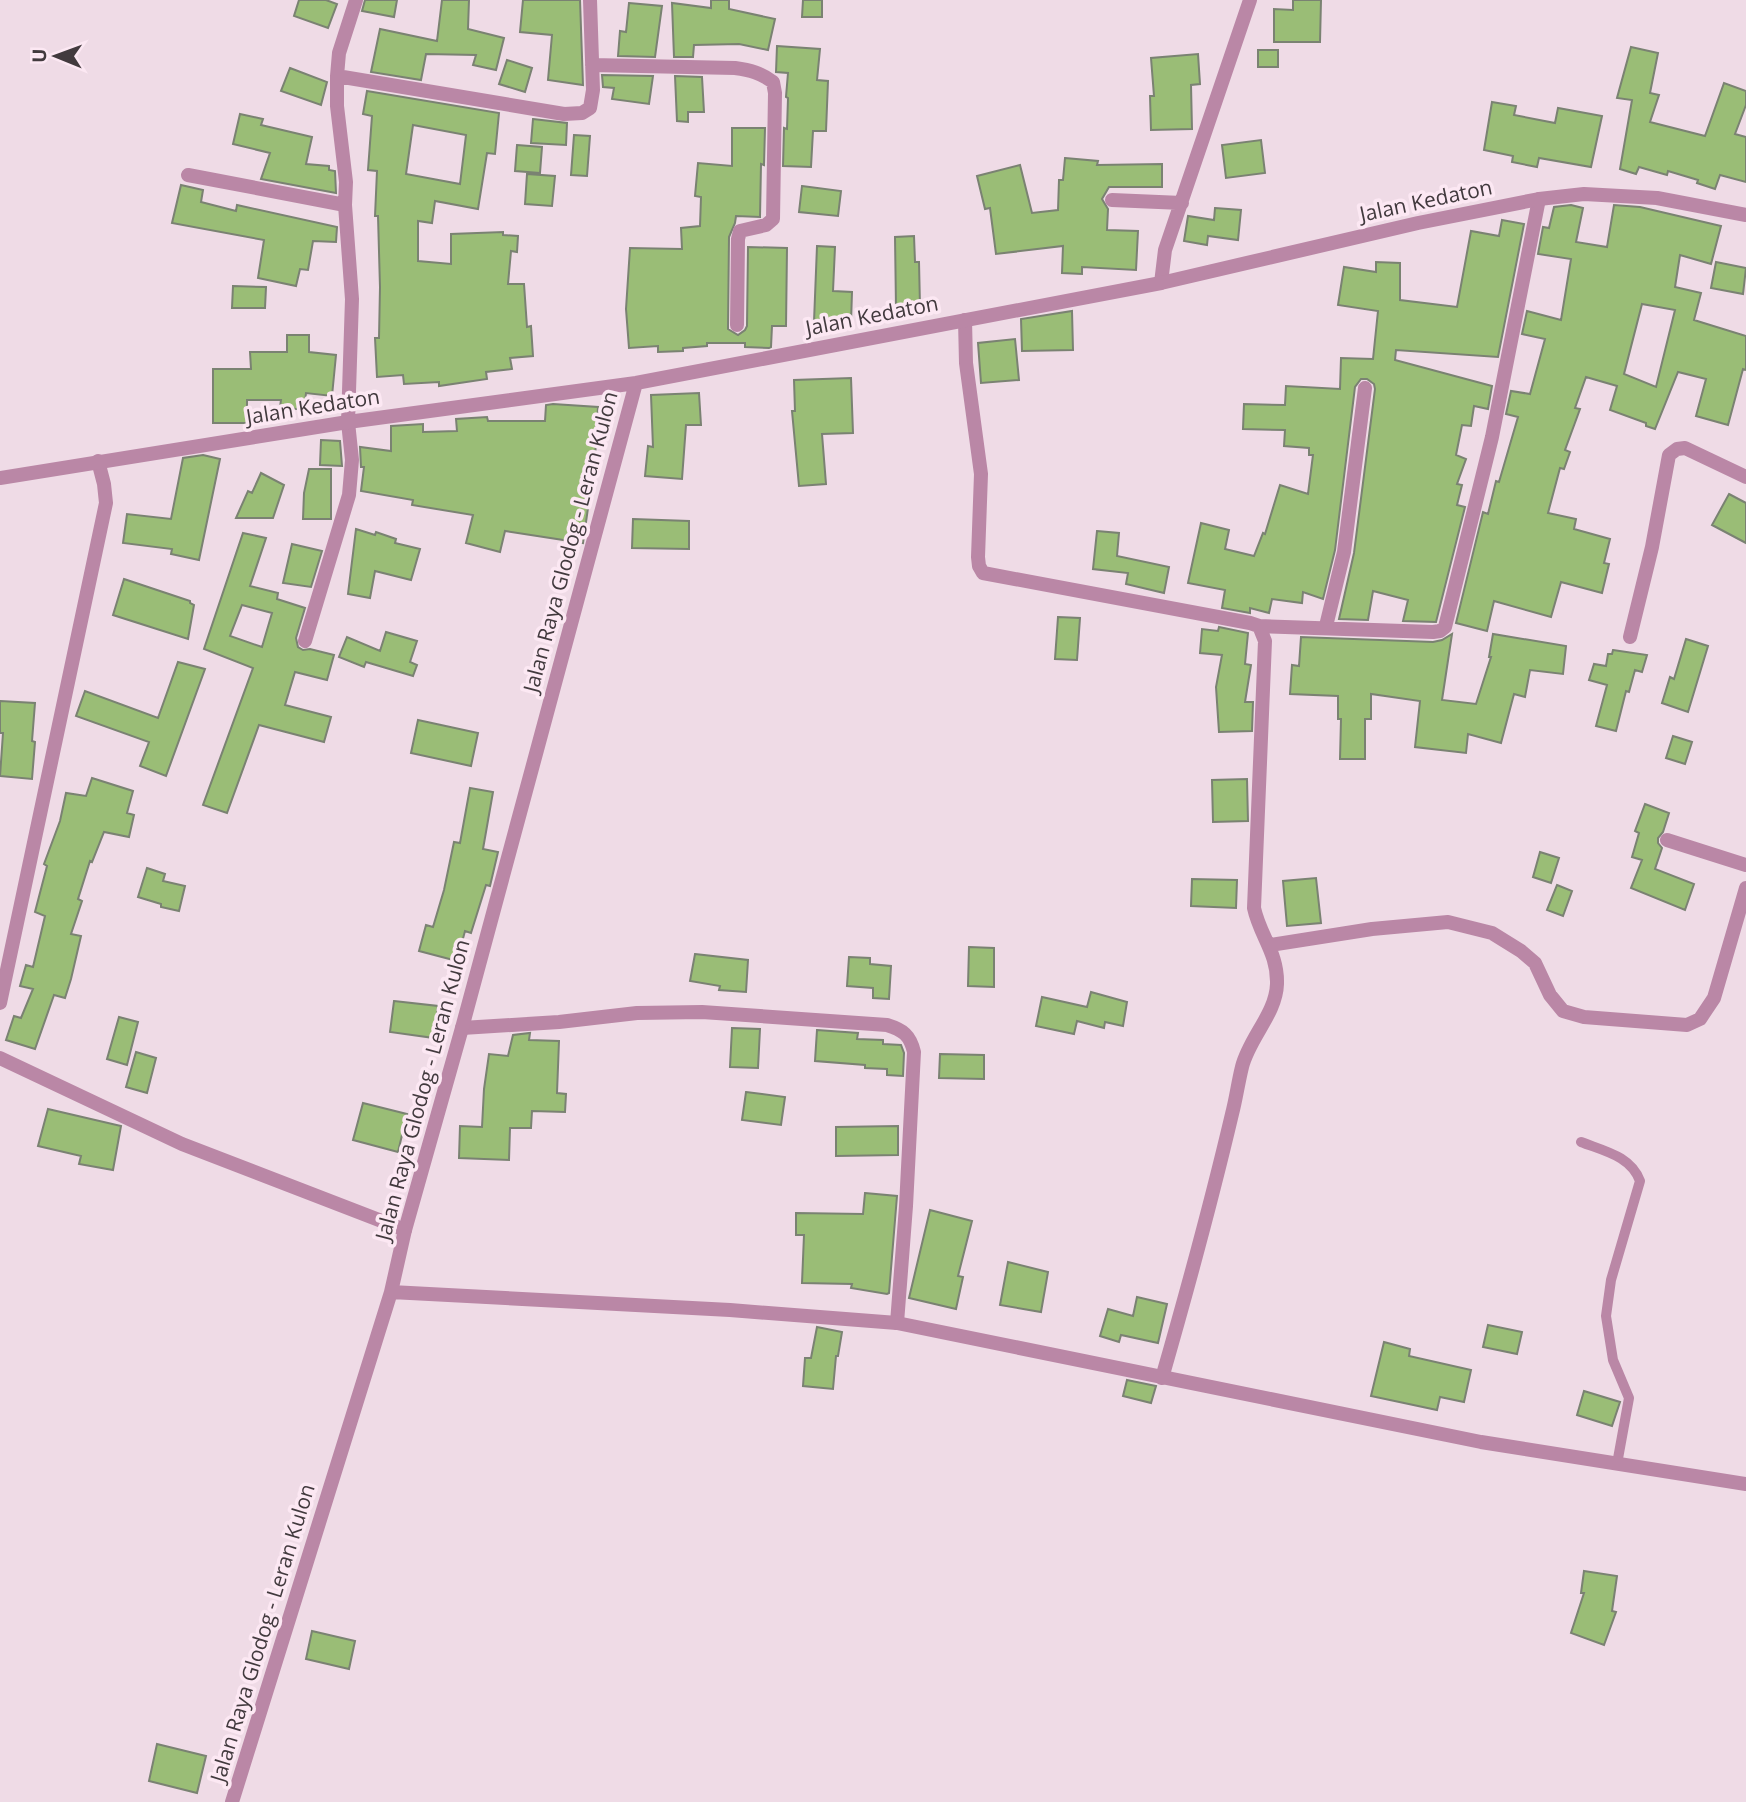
<svg xmlns="http://www.w3.org/2000/svg" width="1746" height="1802" viewBox="0 0 1746 1802" font-family="'Open Sans',sans-serif">
<style>
.building{fill:#9abd76;stroke:#7a8272;stroke-width:2;fill-rule:evenodd}
.lines{fill:none;stroke-linecap:round;stroke-linejoin:round}
.service{stroke:#ba87a6;stroke-width:10}
.minor{stroke:#ba87a6;stroke-width:14}
.tertiary{stroke:#ba87a6;stroke-width:14}
.labels{text-anchor:middle;stroke-width:7;stroke-linejoin:round;paint-order:stroke}
.street-label{font-size:21px;fill:#423a3e;stroke:#fce8f3}
</style>
<rect width="100%" height="100%" fill="#efdbe6"/>
<path class="building" d="M299,0h27l11,4 -9,24 -34,-12z
M365,0h32l-3,17 -32,-6z
M442,0h27l-1,29 36,9 -8,32 -23,-5 3,-10 -50,-1 -5,26 -50,-8 9,-43 57,12z
M523,0h57l3,85 -35,-5 4,-45 -32,-3z
M711,0h18v9l46,10 -7,31 -29,-6 -45,1 -1,12h-19l-2,-54 39,5z
M803,0h19v17h-20z
M1293,0h28l-1,42h-46v-33l19,1z
M629,3l33,3 -7,51 -37,-1 2,-25 6,1z
M777,46l43,3 -3,31 11,1 -2,50h-13l-2,36 -28,-1 1,-38 3,1 1,-31 -2,-1 2,-24 -12,-1z
M1631,47l27,6 -8,40 9,2 -9,27 55,14 19,-53 22,8v14l-11,29 11,3v45l-26,-7 -5,14 -18,-6 1,-3 -30,-9 -1,4 -28,-8 -3,7 -16,-5 12,-69 -15,-2z
M1258,50h20v17h-20z
M1198,54l2,30 -9,1 1,44 -41,1 -1,-34h4l-3,-38z
M507,60l25,8 -7,24 -26,-8z
M290,68l37,14 -6,23 -40,-14z
M602,75l51,1 -4,28 -37,-5 2,-11 -11,-1z
M675,76l27,1 2,35h-16v10l-11,-1z
M367,91l132,22 -4,41 -8,-1 -9,56 -43,-8 -3,22 -14,-2v40l33,3v-30l52,-2v3l15,1 -1,16 -6,-1 -3,33h16l3,43 4,-1 2,30 -23,2 2,11 -26,3 1,7 -48,7v-4l-35,2 -1,-9 -26,2 -2,-39h4l1,-51 -2,-71h-3l2,-45 -9,-1 4,-54 -9,-2zM413,125l53,10 -6,49 -54,-10z
M1492,102l24,4 -2,9 41,8 3,-15 44,8 -11,51 -52,-9 -2,9 -25,-5 1,-6 -29,-6z
M240,114l23,5 -2,6 51,12 -6,27 23,2v4l6,1 1,22 -75,-14 9,-26 -37,-9z
M533,119l34,4 -1,22 -35,-2z
M732,128h33l-1,37 -3,-1 -1,53 -24,-1 -1,7 -6,14 -1,92 10,6 7,-5 2,-4 1,-79 39,1 -1,78h-14l-1,21 -2,1 -24,-1v-4h-38v3l-24,2v3l-25,1v-6l-29,2 -3,-39 4,-61 52,1 -1,-21 19,-2 1,-29 -6,-1 3,-33 34,3z
M574,135l16,1 -3,40 -16,-1z
M1261,140l4,33 -39,5 -4,-33z
M517,145l25,2 -2,26 -25,-2z
M1065,158l33,3 -1,4 65,-1v23h-53l-7,12 6,10 -1,21 31,1 -2,39 -54,-3v7l-20,-1 1,-27 -67,8 -6,-46 -5,1 -8,-33 43,-11 12,48 26,-3 1,-30h4z
M527,174l28,2 -3,30 -27,-2z
M181,185l22,5 -2,12 35,9 1,-6 100,22 -1,15 -23,-1 -5,29 -8,-1 -4,17 -38,-8 6,-38 -92,-17z
M802,186l39,5 -3,25 -39,-4z
M1571,205l12,3 -7,34 31,5 7,-42 26,2 81,19 -10,38 -31,-9 -5,32 26,6 -7,27 52,16v34l-3,-1 -15,56 -32,-9 10,-37 -28,-7 -23,57 -9,-3v-3l-36,-13 7,-24 -31,-9 -11,31 5,1 -15,41 5,2 -6,17 -4,-1 -12,45 28,6 -2,10 36,10 -6,24 5,1 -7,29 -41,-11 -10,35 -57,-16 -7,30 -31,-8 27,-111 5,2 8,-33 3,1 19,-65 -12,-3 5,-23 19,3 15,-55 -23,-5 5,-23 34,9 10,-61 -33,-5 5,-27 6,1 5,-21zM1642,304l33,6 -19,77 -32,-13z
M1215,208l26,2 -3,30 -30,-4 -1,9 -23,-4 4,-25 26,4z
M1502,220l22,4 -26,133 -102,-7 -1,10 97,26 -4,23 -14,-3 -3,20 -9,-1 -6,30 10,4 -9,25 5,1 -5,20 8,2 -29,115 -33,-1 5,-21 -35,-9 -5,29 -29,-1 15,-66 21,-164 -1,-5 -7,-5h-6l-6,8 -20,163 -12,49 -20,-7 -1,11 -30,-4 -3,14 -19,-5v5l-28,-5 3,-18 -37,-7 13,-60 28,7 -4,19 29,7 9,-23 2,1 15,-49 28,9 5,-39h-4v-7l-25,-2 1,-16 -42,-1 1,-25 41,1 1,-19 54,3 1,-31 32,1 5,-48 -40,-6 6,-38 32,5v-10l24,1v37l57,7 14,-76 28,5z
M914,236l1,26h4l1,44 -24,1 -1,-70z
M817,246l18,1 -2,44 19,1 -1,31 -37,-1z
M1716,262l30,6 -3,26 -32,-6z
M233,286l33,1 -1,21h-33z
M1072,311l1,39 -51,1 -1,-32z
M287,335h22v17l27,3 -4,41 -26,-3 -2,17 -24,-3 1,-7h-34v23h-34v-54h38l-1,-17h37z
M1015,339l4,41 -38,3 -3,-40z
M851,378l2,55 -31,1 4,50 -27,2 -7,-75h3l-1,-31z
M699,393l2,32h-15l-4,54 -37,-3 3,-30 5,1 -2,-52z
M553,404l45,3 -3,52 -12,84 -78,-12 -5,21 -34,-9 7,-28 -61,-10 1,-5 -52,-9 3,-24h-3l-1,-20 31,4v-25l32,-2v8l34,-1 -1,-12 31,-2 1,4h57l1,-16z
M321,440l19,1 2,25 -22,-1z
M203,455l17,4 -21,101 -28,-6 1,-5 -49,-6 4,-29 44,5 12,-61z
M309,469h22v50h-28l1,-26z
M261,473l23,12 -11,33h-37l12,-27 4,2z
M1729,494l17,9v40l-34,-18z
M633,519l56,2v28l-57,-1z
M356,529l19,6 1,-3 20,7 -1,4 25,6 -9,31 -36,-9 -5,27 -22,-4z
M1097,531l22,2 -2,23 52,11 -5,26 -38,-9 2,-11 -35,-4z
M243,533l23,5 -16,48 28,7 -1,6 28,9 -9,30 2,9 5,3 7,-1 24,6 -7,25 -32,-8 -10,33 46,12 -7,25 -65,-17 -32,88 -24,-8 50,-137 -49,-19zM242,605l30,8 -10,34 -32,-11z
M292,544l30,7 -11,36 -28,-4z
M124,579l66,22v2l4,2 -6,34 -75,-24z
M1058,617l22,1 -3,42 -22,-1z
M1219,627l29,6 -3,31 6,1 -6,37h8l-1,29 -33,1 -3,-45 6,-32 -22,-2 2,-24 16,2z
M386,632l31,9 -7,21 7,3 -4,11 -47,-14 -2,5 -25,-10 8,-20 33,14z
M1452,634l-10,66 34,4 15,-47h-2l4,-23 73,12 -3,28 -33,-4 -5,27 -11,-3 -13,49 -33,-9 -2,19 -51,-6 5,-46 -49,-7v25h-6v40h-25l1,-40h-3v-23l-48,-2 2,-29 7,1 2,-29 132,5 9,-2z
M1686,639l22,7 -20,66 -26,-9 8,-26 4,2z
M1613,650l34,5 -5,17 -7,-2 -6,22 -3,-1 -10,40 -20,-5 11,-41 -18,-5 5,-16 12,2 2,-12h4z
M178,662l27,7 -39,107 -26,-10 9,-24 -73,-26 9,-25 73,27z
M0,701l35,2 -3,38 3,1 -3,37 -32,-3 3,-43h-3z
M418,720l60,13 -7,33 -60,-13z
M1673,736l19,6 -7,22 -19,-6z
M92,778l41,13 -6,22 7,2 -5,22 -25,-5 -12,30 -2,-1 -12,38 4,2 -11,33 10,2 -10,43 -6,19 -11,-3 -19,54 -29,-9 8,-24 7,2 12,-29 -13,-3 6,-21 7,2 12,-51 -10,-4 12,-46 -3,-2 16,-43 6,-28 20,3z
M1247,779l1,42 -35,1 -1,-42z
M470,788l23,4 -10,57 15,3 -8,34 -4,-1 -15,48 -6,-2 -8,30 -38,-10 7,-26 7,2 11,-37 10,-48 6,1z
M1645,804l24,9 -6,19 -5,6v5l4,5 -7,21 39,15 -9,26 -54,-22 11,-28 -10,-3 7,-24 -4,-2z
M1540,852l19,6 -8,25 -18,-6z
M147,868l18,6 -2,7 22,5 -6,25 -18,-4v-3l-23,-7z
M1316,878l5,45 -34,3 -4,-45z
M1192,879l45,1 -1,28 -45,-2z
M1557,885l15,6 -9,25 -16,-6z
M969,947l25,1v39l-26,-1z
M695,954l53,6 -2,32 -27,-2 1,-4 -30,-5z
M849,957l21,1v6l21,2 -2,33 -16,-1v-10l-26,-2z
M1091,992l36,10 -4,24 -18,-4 -1,6 -27,-7 -3,13 -38,-8 6,-29 45,10z
M394,1001l44,5 -4,32 -44,-6z
M119,1017l19,5 -11,43 -20,-6z
M732,1028l28,1 -2,39 -28,-1z
M817,1030l41,3 -1,6 26,1v4l18,1 3,8 -1,23 -16,-1v-6l-22,-1v-3l-50,-4z
M530,1033l-1,7 30,1 -2,52 9,1 -1,18 -33,-1 -1,17h-21l-1,32 -50,-2 1,-32 22,1 2,-38 5,-35 19,2 5,-21z
M136,1052l20,6 -9,35 -21,-6z
M940,1054l44,1v24l-45,-1z
M746,1092l39,5 -4,28 -39,-5z
M363,1103l44,11 -9,38 -45,-12z
M48,1109l73,17 -8,44 -34,-6 2,-8 -43,-10z
M898,1126v29l-62,1v-29z
M865,1193l32,3 -8,97 -2,1 -36,-6 1,-4 -50,-1 2,-48h-8v-22l67,1z
M930,1210l42,11 -14,55 5,1 -7,32 -47,-11z
M1008,1262l40,10 -7,40 -41,-7z
M1137,1297l30,7 -9,39 -37,-8 -2,7 -19,-6 8,-27 25,7z
M1488,1325l34,7 -5,22 -34,-7z
M817,1327l25,5 -4,24h-2l-3,33 -30,-3 2,-28h6z
M1384,1342l26,7 -1,7 62,14 -7,32 -24,-5 -3,13 -66,-14z
M1127,1380l29,6 -5,17 -28,-7z
M1584,1391l36,11 -8,24 -35,-11z
M1584,1571l33,5 -5,35 4,1 -12,33 -33,-12 13,-40h-3z
M312,1631l43,10 -6,28 -43,-10z
M157,1744l49,12 -9,37 -48,-12z"/>
<g class="lines">
<path class="service" d="M1581,1142c23,9 50,14 59,39l-29,99 -5,36 7,44 16,38 -12,66"/>
<path class="minor" d="M592,65l143,3c15,2 26,5 38,14l2,11 -2,126 -7,6 -26,6 -2,8 -1,86
M337,76l227,38 18,-1 8,-5 3,-18 -3,-90
M188,175l157,30
M1112,200l70,3
M1161,283l4,-33 85,-250
M965,320l1,43 15,111 -3,83 1,9 4,7 267,50 9,3 6,15 -11,267c6,28 24,45 23,76 -1,30 -28,54 -35,83 -4,16 -6,32 -10,47 -21,89 -45,177 -70,264
M1259,626l174,6 7,-1 5,-4 47,-190 47,-238
M1326,626l18,-74 21,-164
M1630,637l22,-90 17,-92 8,-6 8,-1 61,29
M305,641l44,-146 3,-35 -4,-38 4,-123 -7,-94 1,-23 -9,-76v-30l2,-23 17,-53
M1667,840l79,25
M1270,945l102,-16 76,-7 44,11 29,18 14,12 15,32 13,16 21,6 103,8 13,-6 14,-21 32,-110
M0,1003l106,-500 -2,-19 -6,-23
M462,1028l97,-6 78,-9 65,-1 185,13c16,5 23,10 27,27l-8,154 -9,117
M0,1058l182,86 223,86"/>
<path class="tertiary" d="M0,478l348,-56 288,-39 525,-100 257,-60 121,-24 45,-5 73,4 89,17
M391,1292l339,18 167,13 584,119 265,42
M232,1802l159,-510 14,-62 57,-202 174,-645"/>
</g>
<g class="labels">
<g class="street-label">
<text transform="translate(1426 201) rotate(-12)" y="7">Jalan Kedaton</text>
<text transform="translate(872 316) rotate(-11)" y="7">Jalan Kedaton</text>
<text transform="translate(313 407) rotate(-9)" y="7">Jalan Kedaton</text>
<text transform="translate(571 542) rotate(-75)" y="7">Jalan Raya Glodog - Leran Kulon</text>
<text transform="translate(423 1090) rotate(-75)" y="7">Jalan Raya Glodog - Leran Kulon</text>
<text transform="translate(263 1633) rotate(-73)" y="7">Jalan Raya Glodog - Leran Kulon</text>
</g>
</g>
<g transform="translate(56 56) rotate(271)" stroke="#fce8f3" stroke-width="5" paint-order="stroke">
<path d="M0-5L12 26L0 18L-12 26Z" fill="#423a3e"/>
<text y="-10" font-size="19" font-weight="bold" text-anchor="middle" fill="#423a3e">U</text>
</g>
</svg>
